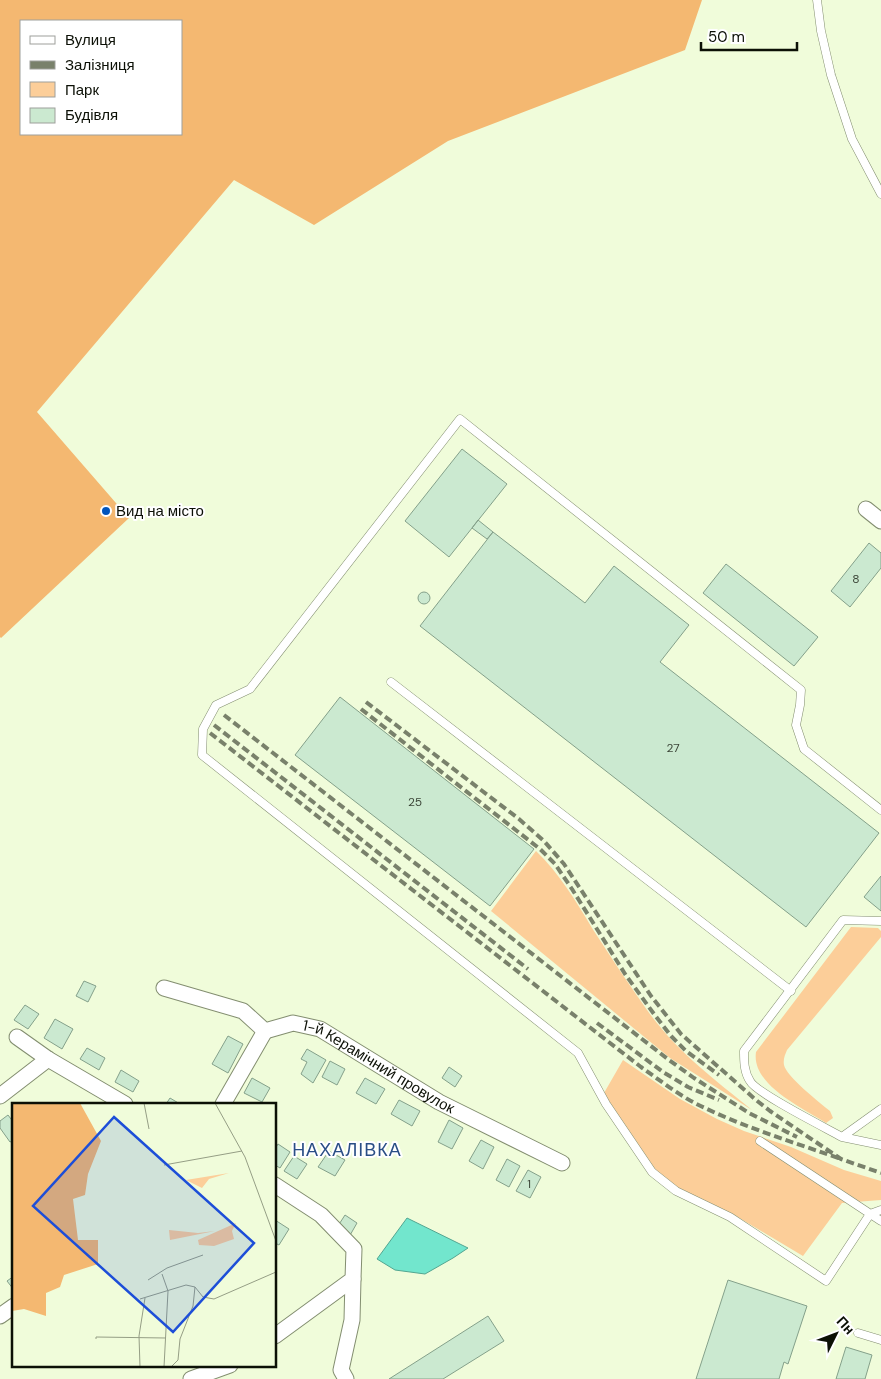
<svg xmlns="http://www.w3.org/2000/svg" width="881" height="1379" viewBox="0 0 881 1379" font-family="'DM Sans',sans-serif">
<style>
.green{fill:#fcce99}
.forest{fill:#f4b871;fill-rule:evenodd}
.water{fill:#72e6cd;stroke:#53a691}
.building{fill:#cbe9d0;stroke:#84a08a}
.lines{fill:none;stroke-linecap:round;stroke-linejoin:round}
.lane-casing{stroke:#838e70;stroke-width:9}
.street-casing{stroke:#838e70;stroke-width:17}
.lane{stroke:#fff;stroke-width:8}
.street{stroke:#fff;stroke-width:15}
.rail{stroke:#79816b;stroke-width:4;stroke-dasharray:8 4;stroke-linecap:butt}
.poi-dot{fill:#0054bd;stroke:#fff;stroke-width:2}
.labels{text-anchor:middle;stroke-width:4;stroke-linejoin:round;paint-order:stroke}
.number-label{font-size:12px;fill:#3c4638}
.poi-label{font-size:15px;fill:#0c1006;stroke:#fff;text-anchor:start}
.street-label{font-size:15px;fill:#0c1006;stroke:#fff}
.quarter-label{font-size:18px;letter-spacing:1px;fill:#2a4e85;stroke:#fff}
.inset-road{fill:none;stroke:#959e85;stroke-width:1}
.view{fill:#1d4ed8;fill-opacity:0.15;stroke:#1d4ed8;stroke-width:2.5}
.inset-edge{fill:none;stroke:#0c1006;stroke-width:2.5}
</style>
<rect width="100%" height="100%" fill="#f0fcda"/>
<path class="green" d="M536,851c23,22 40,50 56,77 18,28 36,55 55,82 30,42 66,68 105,100l-82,-52 -179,-147z
M851,927l27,1 3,3v6l-94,113c-2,5 -4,9 -3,15 2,11 36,38 46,46l3,7 -7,5c-23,-15 -75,-38 -70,-71z
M623,1060l57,39 37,20 27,12 47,16 53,23 37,11v19l-39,3 -39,53 -67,-40 -53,-25 -15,-9 -15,-15 -39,-57 -10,-17z"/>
<path class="forest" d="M0,0h702l-17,50 -237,91 -134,84 -80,-45 -197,232 92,106 -128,120 -1,-1zM21,21h160v113h-160z"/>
<path class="water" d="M407,1218l61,30 -15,10 -28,16 -30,-4 -18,-11z"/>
<path class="building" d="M462,449l45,35 -58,73 -44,-36z
M478,520l15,12 -6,7 -15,-11z
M493,532l92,71 29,-37 75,59 -29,37 219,171 -73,94 -386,-301z
M869,543l12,10v15l-31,39 -19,-16z
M726,564l92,73 -24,29 -91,-73z
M418 598a6 6 0 1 1 12 0a6 6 0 1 1-12 0Z
M340,697l194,152 -44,57 -195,-151z
M881,876v35l-17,-14z
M84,981l12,5 -8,16 -12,-6z
M25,1005l14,9 -11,15 -14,-9z
M55,1019l18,10 -11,20 -18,-11z
M228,1036l15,8 -15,29 -16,-9z
M87,1048l18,10 -6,12 -19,-11z
M307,1049l19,11 -13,23 -12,-9 6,-12 -6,-3z
M330,1061l15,8 -8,16 -15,-8z
M449,1067l13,9 -7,11 -13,-9z
M121,1070l18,11 -6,11 -18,-10z
M252,1078l18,10 -8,14 -18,-9z
M365,1078l20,11 -9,15 -20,-11z
M170,1098l10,6h-14z
M399,1100l21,11 -8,15 -21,-12z
M8,1115l6,8v17l-4,2 -10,-14v-7z
M449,1120l14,8 -11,21 -14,-7z
M481,1140l13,7 -11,22 -14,-8z
M278,1144l12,8 -10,16 -5,-3v-16z
M329,1151l16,9 -10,16 -17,-9z
M294,1156l13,8 -10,15 -13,-8z
M507,1159l13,7 -11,21 -13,-7z
M528,1170l13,7 -11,21 -14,-7z
M345,1215l12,8 -8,14 -13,-8z
M275,1220l14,9 -10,16 -4,-2z
M14,1276v14l-7,-9z
M728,1280l79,26 -19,58 -4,-2 -5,17h-83z
M488,1316l16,25 -61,38h-54z
M846,1347l26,8 -7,24h-29z"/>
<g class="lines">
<defs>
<path id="lane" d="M817,0l4,31 10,44 21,64 29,55
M391,682l400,309
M881,810l-77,-61 -8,-24 4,-20 1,-15 -341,-271 -210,270 -34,16 -13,24 -1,26 376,298 28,51 46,68 24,19 54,26 96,64 44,-67 11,-4
M881,921l-38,-1 -99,131c0,10 0,21 6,30 6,12 76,47 92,56l39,-28
M842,1137l39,8
M760,1141l121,80
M858,1333l23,7"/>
<g id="street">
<path d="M866,509l15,12"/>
<path id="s1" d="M164,988l79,23 22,20 28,-8 27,6 119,73 123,61"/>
<path d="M17,1037l31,22 77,45"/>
<path d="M0,1096l48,-37"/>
<path d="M223,1104l42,-73"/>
<path d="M275,1185l46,30 33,34 -1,30 -78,57"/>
<path d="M0,1316l14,-10"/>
<path d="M191,1379l39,-14"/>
<path d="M346,1379l-5,-9 11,-50 1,-41"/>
</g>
</defs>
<use href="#lane" class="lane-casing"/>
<use href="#street" class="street-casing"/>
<use href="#lane" class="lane"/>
<use href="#street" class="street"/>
<path class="rail" d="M366,702l153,117 25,22 20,23 87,132 30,38 75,66 14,11 71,48 40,14
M361,709l179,140 15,15 17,25 53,85 29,40 17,22 15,15 33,24
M224,715l445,345 25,18 55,35 48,24
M214,725l314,244
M210,733l431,334c20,14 41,31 64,41 44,21 91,35 136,51
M597,1023l66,49 25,15 31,13"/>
</g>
<circle class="poi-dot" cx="106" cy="511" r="5"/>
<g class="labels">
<g class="number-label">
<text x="856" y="583">8</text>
<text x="673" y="752">27</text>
<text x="415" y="806">25</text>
<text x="529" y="1188">1</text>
</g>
<g class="poi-label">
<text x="116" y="516">Вид на місто</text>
</g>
<g class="street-label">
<text dy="5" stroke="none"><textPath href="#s1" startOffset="238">1-й Керамічний провулок</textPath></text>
</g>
<g class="quarter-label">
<text x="347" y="1156">НАХАЛІВКА</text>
</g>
</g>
<g transform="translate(12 1103)">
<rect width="264" height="264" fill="#f0fcda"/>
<path d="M217,70l-20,6 -7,9 -16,-8zM224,120l-4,8 2,8 -20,7 -15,-1 -1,-5zM157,127l29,3 17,-2 -45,9z" fill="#fcce99"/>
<path d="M0,0h68l21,38 -13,33 -3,21 -12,4 5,41h20v24l-34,11 -4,12 -14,6v23l-22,-7 -12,2z" fill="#f4b871"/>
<path class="inset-road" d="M102,0h29M132,0l5,26M203,0l30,54 31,84M152,62l78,-14M150,171l6,17 -4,76M136,177l19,-12 36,-13M183,184l8,10 11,2 62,-27M128,196l46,-14 9,2 -2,19 -13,33 -2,21 -7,7M84,236v-2l70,1M128,264l-1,-31 6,-38"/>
<path class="view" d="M102,14l140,126 -81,89 -140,-126z"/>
<rect width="264" height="264" class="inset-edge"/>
</g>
<rect x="20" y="20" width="162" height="115" fill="#ffffff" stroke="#9e9f9b"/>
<rect x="30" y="36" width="25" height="8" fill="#ffffff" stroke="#9e9f9b"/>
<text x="65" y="45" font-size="15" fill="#0c1006">Вулиця</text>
<rect x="30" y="61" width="25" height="8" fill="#79816b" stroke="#9e9f9b"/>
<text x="65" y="70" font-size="15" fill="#0c1006">Залізниця</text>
<rect x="30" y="82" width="25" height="15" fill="#fcce99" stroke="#9e9f9b"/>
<text x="65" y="95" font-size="15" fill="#0c1006">Парк</text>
<rect x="30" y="108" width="25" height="15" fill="#cbe9d0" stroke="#9e9f9b"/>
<text x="65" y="120" font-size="15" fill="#0c1006">Будівля</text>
<g transform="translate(836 1334) rotate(48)" stroke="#ffffff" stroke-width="4" paint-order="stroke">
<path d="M0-4L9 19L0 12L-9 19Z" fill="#0c1006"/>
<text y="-8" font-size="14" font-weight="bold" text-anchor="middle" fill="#0c1006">Пн</text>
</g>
<path d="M701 42v8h96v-8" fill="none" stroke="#0c1006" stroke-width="2.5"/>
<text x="708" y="42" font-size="15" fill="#0c1006" stroke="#ffffff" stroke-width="4" paint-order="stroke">50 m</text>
</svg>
